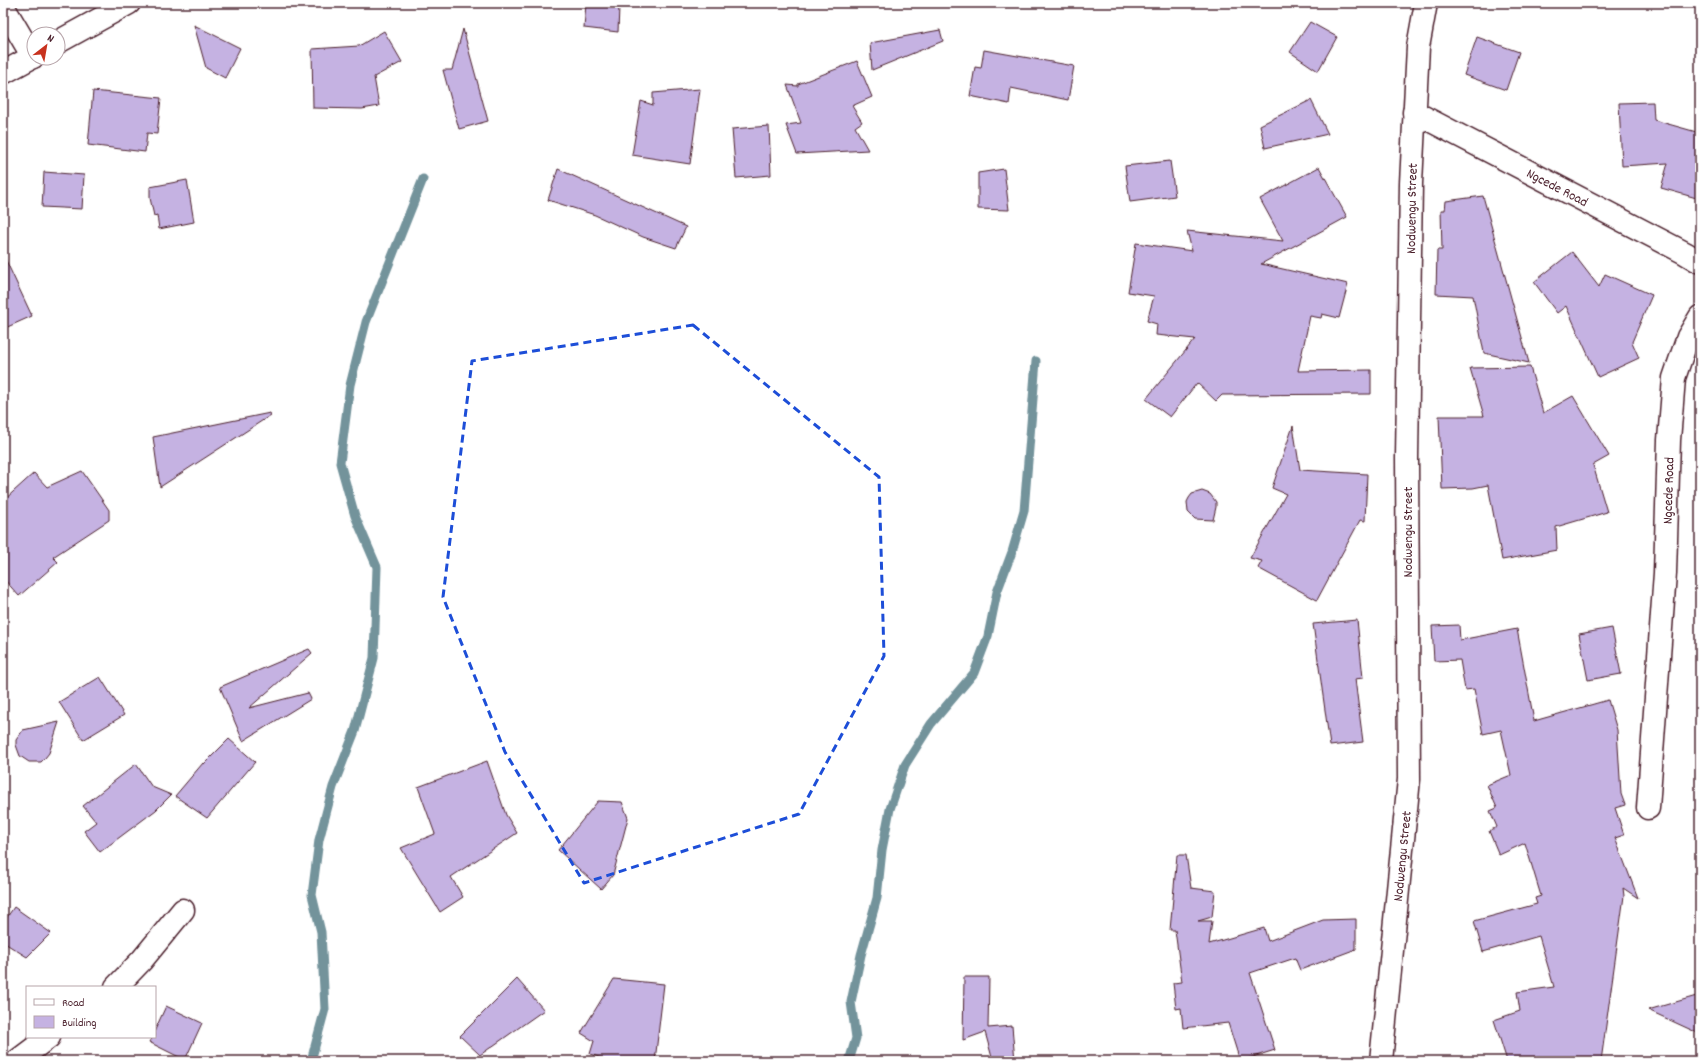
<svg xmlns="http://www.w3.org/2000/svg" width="1703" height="1064" viewBox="0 0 1703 1064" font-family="Dekko,sans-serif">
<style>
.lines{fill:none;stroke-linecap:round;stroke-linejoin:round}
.stream{stroke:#73939b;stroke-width:9}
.building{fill:#c5b2e2;stroke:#4a1f2b}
.minor-casing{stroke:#4a1f2b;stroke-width:25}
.tertiary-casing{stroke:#4a1f2b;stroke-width:25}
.minor{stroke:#fff;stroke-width:22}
.tertiary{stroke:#fff;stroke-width:22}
.marked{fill:none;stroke:#1d4ed8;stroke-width:3;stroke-dasharray:8 5;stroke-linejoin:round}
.labels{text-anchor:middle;stroke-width:3.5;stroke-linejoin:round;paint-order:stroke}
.street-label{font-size:14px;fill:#4a1f2b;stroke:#fff}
</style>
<rect width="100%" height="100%" fill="#fff"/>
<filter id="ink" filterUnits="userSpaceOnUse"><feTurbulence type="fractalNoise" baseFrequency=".025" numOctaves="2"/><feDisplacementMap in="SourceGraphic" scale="8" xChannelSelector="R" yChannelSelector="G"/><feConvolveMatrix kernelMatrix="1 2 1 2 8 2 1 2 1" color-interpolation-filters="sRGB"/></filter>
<g filter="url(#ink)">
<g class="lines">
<path class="stream" d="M311,1061l14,-52 -4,-77 -9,-37 7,-55 14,-53 22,-56 19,-73 3,-91 -22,-51 -15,-53 10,-78 16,-63 57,-143
M849,1061l7,-23 -5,-36 10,-47 16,-57 5,-48 8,-41 15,-44 26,-41 43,-51 14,-37 9,-44 15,-40 12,-41 12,-150"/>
</g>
<path class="building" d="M586,4l33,3 -1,25 -34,-4z
M1310,22l27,15 -19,34 -28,-19z
M194,25l46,23 -15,30 -19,-10z
M463,29l25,92 -29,8 -16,-59h9z
M940,30l3,11 -71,29 -2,-27z
M384,31l18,31 -28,15 5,29 -17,3 -49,-1 -1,-59 47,-3z
M1477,37l42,15 -13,38 -42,-15z
M984,50l90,16 -6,34 -57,-12 -2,16 -39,-8 5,-29 6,1z
M857,61l15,36 -20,9 10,16 -7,5 13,23 -71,4 -11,-29 15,-2 -14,-38 11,1v-2z
M700,89l-10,75 -58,-9 9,-54 12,4v-12z
M93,91l68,7 -4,36 -10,-1 -2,19 -57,-7z
M1311,100l17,34 -63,14 -5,-23z
M1653,102l1,18 46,13v66l-39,-11 7,-25 -46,3 -3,-63z
M769,126l2,49 -35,3 -4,-49z
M1170,161l5,35 -45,6 -5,-36z
M1319,167l28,50 -86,47 87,20 -9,34 -17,-4 -1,4 -11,-2 -12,55 73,-1v24l-149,1 -6,6 -19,-18 -27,34 -24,-18 49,-60 -39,-4 1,-11 -10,-3 7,-25 -26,-4 8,-49 56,8 -5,-20 96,10 -23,-42z
M558,169l128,58 -10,21 -33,-11 -48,-22 -47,-15z
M1004,169l5,41 -31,-1v-36z
M44,172l40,3 -2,34 -40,-2z
M187,180l7,42 -35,7 -2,-14 -3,1 -4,-18v-11z
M1483,196l46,167 -45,-10 -11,-57 -37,-2 1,-44h5l-1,-40h4l1,-9z
M1572,252l27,35 6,-13 47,21 -20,47 7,16 -41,19 -32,-71 -9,7 -23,-31z
M3,254l29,62 -29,13z
M1530,367l13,46 30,-17 36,60 -16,9 14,47 -51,15 1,23 -55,10 -14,-75 -15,3 -31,1 -3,-73h45l-14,-48z
M270,413l1,2 -111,72 -7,-50z
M1293,426l7,44 67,4 -2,47 -5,-1 -43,80 -59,-32 4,-7 -12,-3 36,-64 -14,-6z
M82,471l27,39v10l-56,37 5,5 -39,34 -16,-18v-77l31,-28 13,14z
M1202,491l8,3 6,8v5l-3,13 -18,-1 -7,-7 -1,-10 2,-4 3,-4z
M1357,620l6,58 -8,1 8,63 -33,4 -17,-122z
M1459,625l1,15 57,-11 17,92 74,-21 9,30 4,64 4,11 -10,3 9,27 -9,3 23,60 -15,-10 1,8 -23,165h-94l-13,-41 26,-9 -3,-19 37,-5 -15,-51 -56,16 -9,-31 63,-17 -2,-6 6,-2 -16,-53 -26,12 -10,-24 8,-4 -7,-16 7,-3 -10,-23 24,-10 -10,-45 -18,4 -9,-45 -9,1 -5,-30 -26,1 -2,-35z
M1612,628l9,46 -33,6 -9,-46z
M309,649l3,4 -63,55 59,-15 3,6 -68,42 -23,-54z
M100,677l24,38 -41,25 -24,-38z
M59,722l-10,31 -4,5 -4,4h-12l-9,-6 -4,-11v-5l7,-10z
M229,739l26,23 -48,56 -32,-22 28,-33 1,1z
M487,761l19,54 11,18 -66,44 12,20 -23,15 -39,-64 34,-14 -17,-47z
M136,764l16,23 19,8 -15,15 -56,42 -16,-21 12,-9 -13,-16z
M598,801l24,1 6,16 -15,57 -12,14 -43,-39z
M1177,855h9l5,33 24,3 -3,26 -14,4h14l-3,23 55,-16 4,13 55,-21 33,-1v30l-56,21 -5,-12 -45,15 25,77 -35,11 -12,-38 -45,5 -2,-20 -5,1 -3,-26 9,-1 -7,-52h-5z
M14,907l37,26 -24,24 -24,-15v-19z
M964,977h25l-1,51 24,-2 3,35h-22l-8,-29 -22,8z
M517,979l27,31 -64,45 -20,-19z
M614,979l50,5 -9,77h-45l-20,-7 4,-13 -13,-8z
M1700,995v39l-52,-24z
M166,1006l36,17 -17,37 -36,-18 3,-5h3v-7z"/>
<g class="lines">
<defs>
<g id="minor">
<path d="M3,6l30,51"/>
<path id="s1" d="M1414,112l271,141 15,9"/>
<path id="s2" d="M1648,808l17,-235 4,-133 5,-62 14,-41 12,-20"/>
<path d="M116,987l26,-27 41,-50"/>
<path d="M17,1061l32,-24"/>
</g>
<g id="tertiary">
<path d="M58,42l71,-39"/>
<path d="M3,73l31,-17"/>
<path id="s3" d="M1381,1061l28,-282 -2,-321 4,-275 7,-136 8,-44"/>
</g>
</defs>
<use href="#minor" class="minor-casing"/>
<use href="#tertiary" class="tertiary-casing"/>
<use href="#minor" class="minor"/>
<use href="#tertiary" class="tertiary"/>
</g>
</g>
<path class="marked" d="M693,325l186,152 5,179 -85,158 -215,69 -79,-131 -62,-155 29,-236z"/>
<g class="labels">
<g class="street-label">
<text dy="5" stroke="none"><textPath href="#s1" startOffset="162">Ngcede Road</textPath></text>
<text dy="5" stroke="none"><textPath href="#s3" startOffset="854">Nodwengu Street</textPath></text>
<text dy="5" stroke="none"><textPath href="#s2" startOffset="318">Ngcede Road</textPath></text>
<text transform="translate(1407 532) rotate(-90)" y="5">Nodwengu Street</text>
<text dy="5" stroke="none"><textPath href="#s3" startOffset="206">Nodwengu Street</textPath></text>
</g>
</g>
<rect width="1703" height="1064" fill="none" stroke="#fff" stroke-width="16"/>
<rect x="8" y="8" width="1687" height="1048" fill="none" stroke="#4a1f2b" stroke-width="1.5" filter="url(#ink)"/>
<rect x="26" y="986" width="130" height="52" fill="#ffffff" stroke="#b7a5aa"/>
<rect x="34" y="999" width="20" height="6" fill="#ffffff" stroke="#b7a5aa"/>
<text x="62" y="1006" font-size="12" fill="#4a1f2b">Road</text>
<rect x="34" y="1016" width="20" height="12" fill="#c5b2e2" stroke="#b7a5aa"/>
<text x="62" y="1026" font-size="12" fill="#4a1f2b">Building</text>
<g transform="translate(46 46) rotate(31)"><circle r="19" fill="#ffffff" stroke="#b7a5aa"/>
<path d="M0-3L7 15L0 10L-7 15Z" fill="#c8321e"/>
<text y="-6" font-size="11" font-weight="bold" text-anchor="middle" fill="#4a1f2b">N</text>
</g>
</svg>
